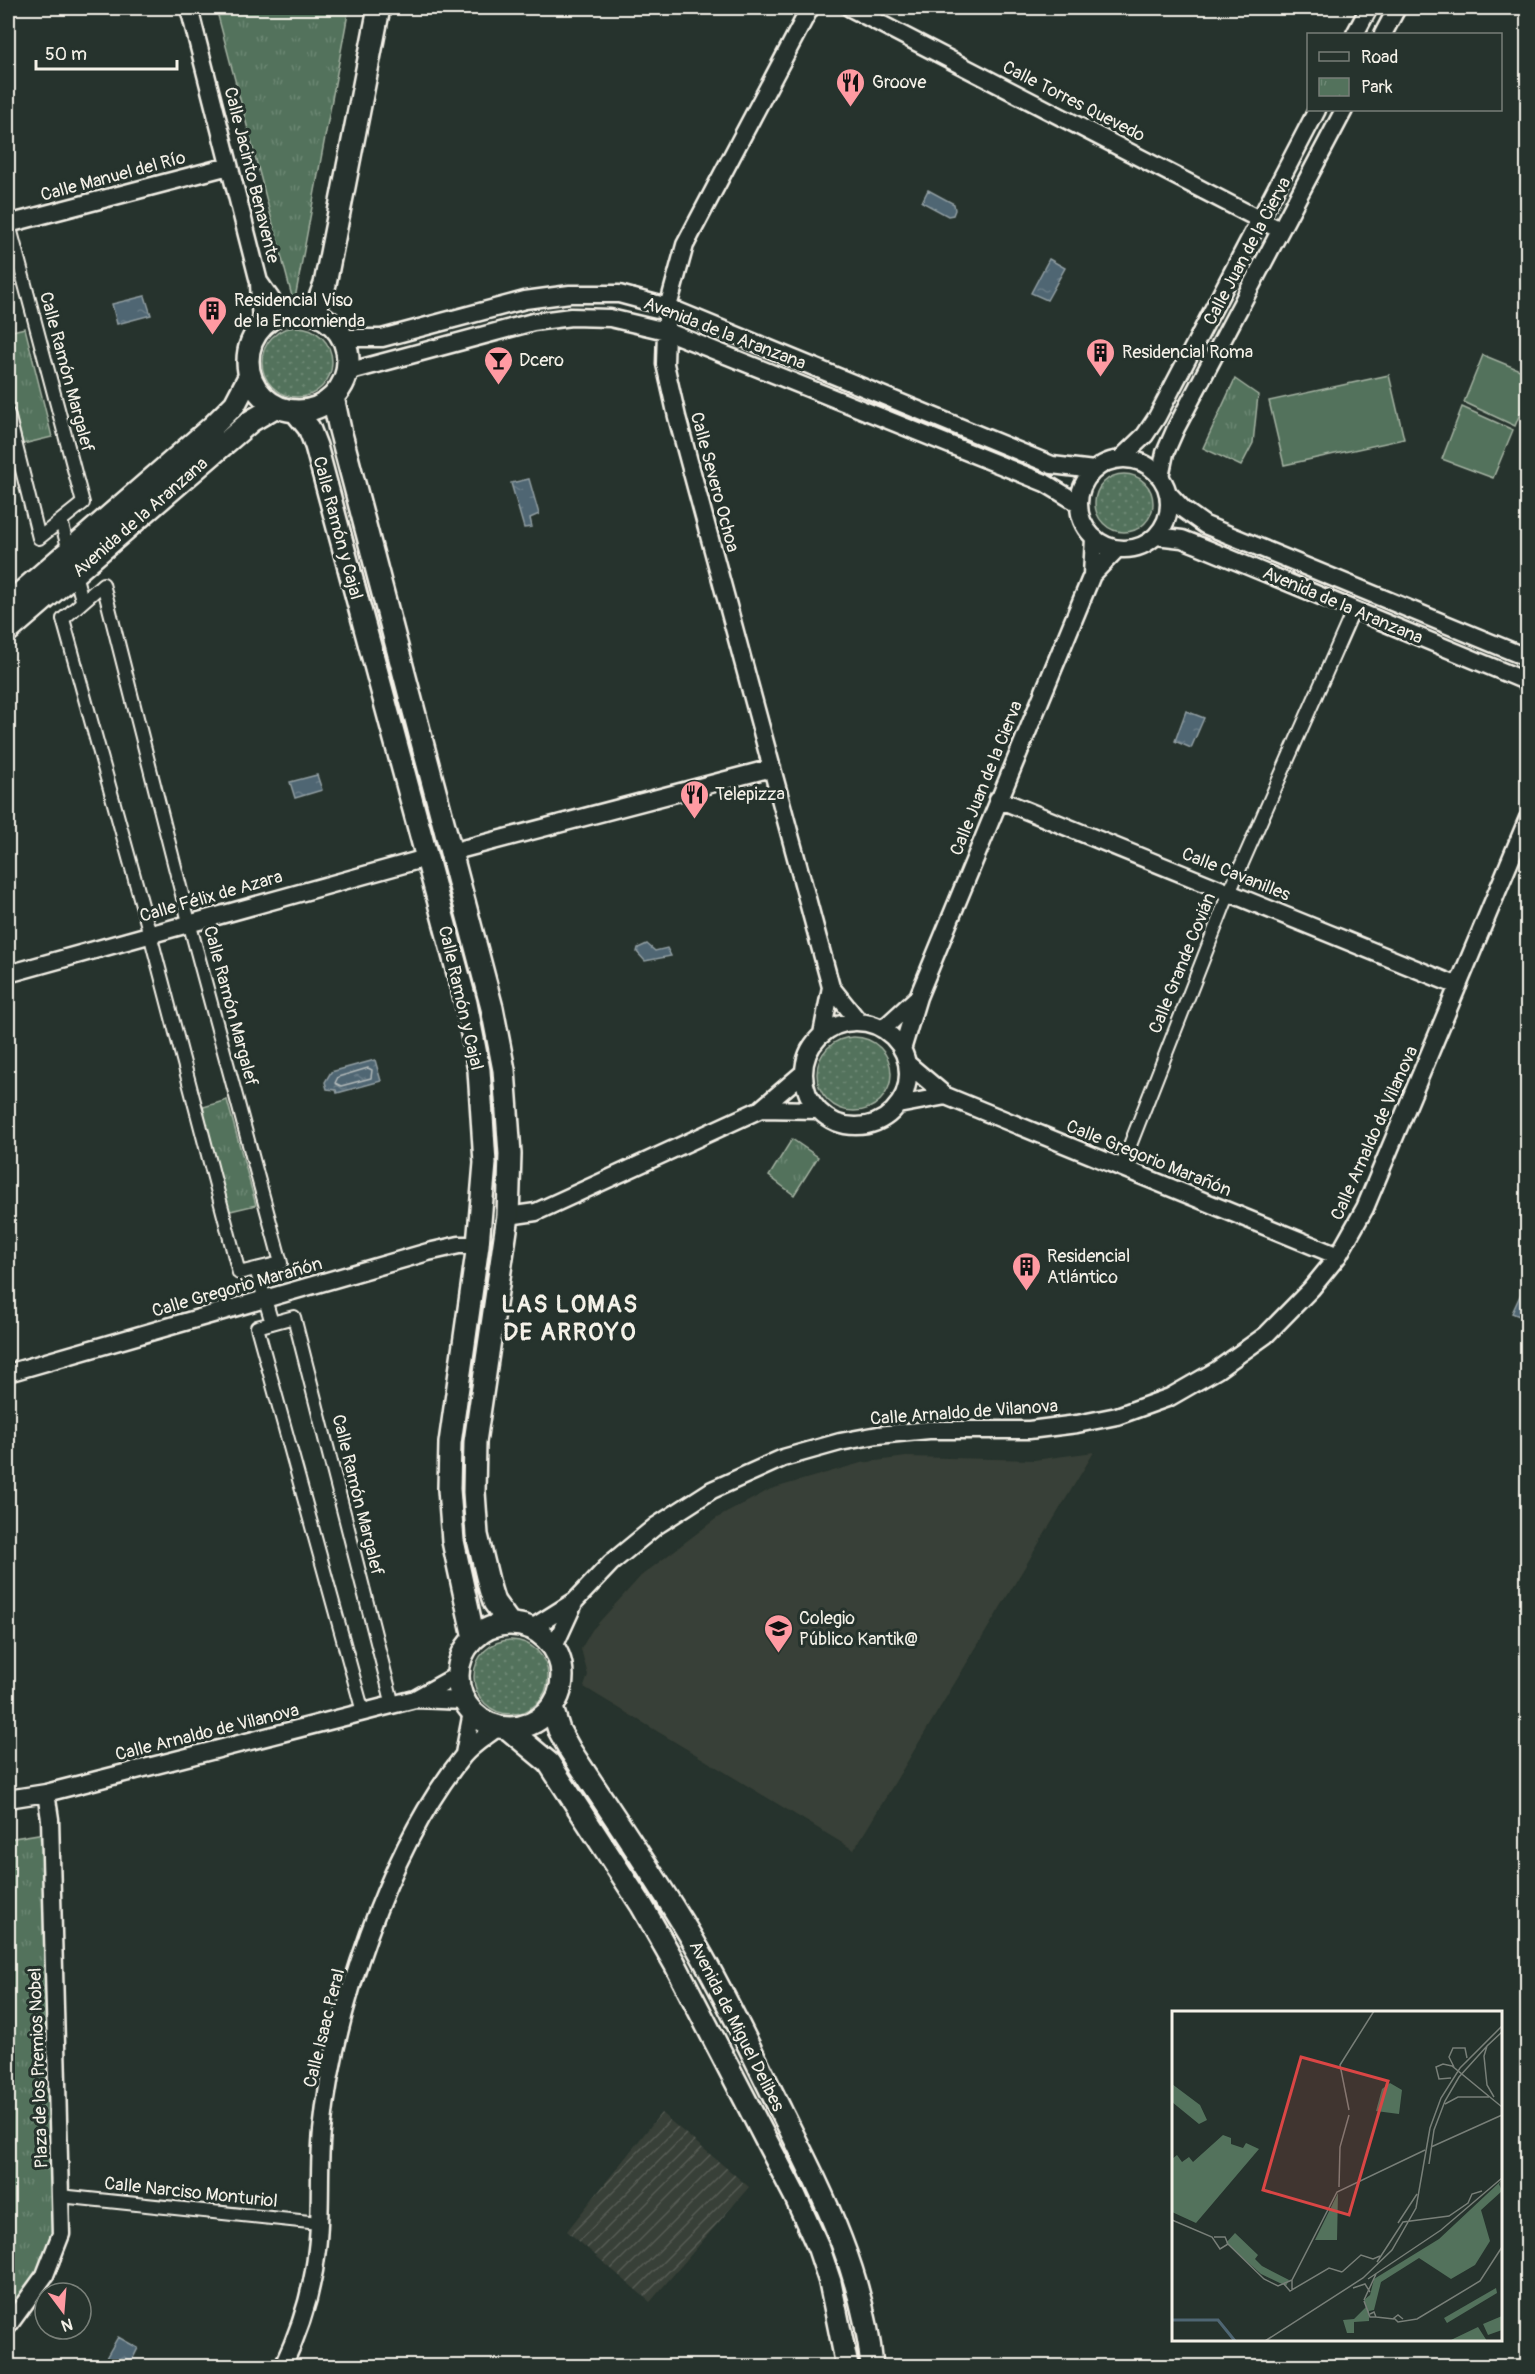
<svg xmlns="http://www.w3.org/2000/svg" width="1535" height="2374" viewBox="0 0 1535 2374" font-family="Pangolin,sans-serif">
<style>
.built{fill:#394037}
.industrial{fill:url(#industrial-furrows)}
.grass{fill:#53725c;stroke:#a4b2a2;stroke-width:1.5}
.park{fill:url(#park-tufts);stroke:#a4b2a2;stroke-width:1.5}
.garden{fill:url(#garden-dots);stroke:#a4b2a2;stroke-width:1.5}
.water{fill:url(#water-ripples);stroke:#919ea2;stroke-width:1.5}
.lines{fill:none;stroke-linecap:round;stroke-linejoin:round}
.shore{stroke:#b2b9b9;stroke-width:1.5}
.pedestrian-casing{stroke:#f4f1e8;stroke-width:16}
.minor-casing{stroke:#f4f1e8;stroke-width:21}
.tertiary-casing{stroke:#f4f1e8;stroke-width:26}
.pedestrian{stroke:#26332d;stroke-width:12}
.minor{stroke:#26332d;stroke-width:16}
.tertiary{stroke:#26332d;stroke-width:21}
.labels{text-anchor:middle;stroke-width:6;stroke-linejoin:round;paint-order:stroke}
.poi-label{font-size:18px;fill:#f4f1e8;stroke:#26332d;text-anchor:start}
.street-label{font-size:18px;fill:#f4f1e8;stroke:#26332d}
.district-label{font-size:24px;font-weight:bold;letter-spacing:1.5px;fill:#f4f1e8;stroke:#26332d}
.inset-river{fill:none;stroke:#4f6673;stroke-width:3}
.inset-road{fill:none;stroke:#787f78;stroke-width:1.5}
.view{fill:#da4645;fill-opacity:0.15;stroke:#da4645;stroke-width:3}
.inset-edge{fill:none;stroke:#f4f1e8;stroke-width:3}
</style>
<defs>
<pattern id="industrial-furrows" width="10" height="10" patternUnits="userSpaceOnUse" patternTransform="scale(1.5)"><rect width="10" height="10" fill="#394037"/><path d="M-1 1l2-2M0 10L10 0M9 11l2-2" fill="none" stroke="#565c54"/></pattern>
<pattern id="park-tufts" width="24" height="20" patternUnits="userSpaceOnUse" patternTransform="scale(1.5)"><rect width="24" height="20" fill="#53725c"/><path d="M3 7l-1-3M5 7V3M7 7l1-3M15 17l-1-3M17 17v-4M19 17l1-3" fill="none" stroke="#6c8773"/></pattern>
<pattern id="garden-dots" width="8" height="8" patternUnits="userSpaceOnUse" patternTransform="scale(1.5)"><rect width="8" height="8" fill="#53725c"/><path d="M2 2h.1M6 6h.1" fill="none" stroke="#6c8773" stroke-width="1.8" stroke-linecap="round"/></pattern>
<pattern id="water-ripples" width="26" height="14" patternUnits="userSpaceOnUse" patternTransform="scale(1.5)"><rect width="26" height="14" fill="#4f6673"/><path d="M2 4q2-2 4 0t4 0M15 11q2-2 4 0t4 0" fill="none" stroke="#697c87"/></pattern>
</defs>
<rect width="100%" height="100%" fill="#26332d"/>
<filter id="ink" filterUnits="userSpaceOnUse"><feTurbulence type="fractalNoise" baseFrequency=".0167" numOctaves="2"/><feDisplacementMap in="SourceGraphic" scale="12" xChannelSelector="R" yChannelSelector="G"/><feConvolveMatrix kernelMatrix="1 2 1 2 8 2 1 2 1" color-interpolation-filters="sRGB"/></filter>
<g filter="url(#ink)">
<path class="built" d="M1094,1452l-240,398 -270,-163 4,-12 -7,-26 11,-19 49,-54 76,-58 54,-29 90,-26 45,-6 128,3z"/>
<path class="industrial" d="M661,2113l88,74 -99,115 -83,-71z"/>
<path class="grass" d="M1483,355l44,18v23l-12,30 -51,-24z
M1389,375l15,64 -120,26 -15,-64z
M1462,407l51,23 -20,48 -51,-19z"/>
<path class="park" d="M216,8h133l-55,296z
M25,328l27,109 -29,7 -15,-62v-50z
M1235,379l23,16 -5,48 -12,23 -38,-18z
M227,1100l29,105 -30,7 -29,-103z
M792,1139l26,18 -24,38 -25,-19z
M51,1832l2,399 -22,56 -23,28v-476z"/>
<path class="garden" d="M262 362a35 35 0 1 1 70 0a35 35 0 1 1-70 0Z
M1095 503a29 29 0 1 1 58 0a29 29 0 1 1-58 0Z
M817 1074a37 37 0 1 1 74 0a37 37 0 1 1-74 0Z
M474 1677a37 37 0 1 1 74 0a37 37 0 1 1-74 0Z"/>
<path class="water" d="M928,190l26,14 1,6 -2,5 -5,1 -26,-14z
M1049,259l16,9 -18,32 -16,-7z
M145,296l6,19 -34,9 -5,-20z
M529,479l10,35 -9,4 2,9 -8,1 -13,-45z
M1186,711l18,7 -13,30 -16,-7z
M317,775l5,15 -27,8 -5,-16z
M647,944l8,7 12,-3 4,8 -26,5 -8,-9 1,-4z
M375,1060l6,21 -44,12 -1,-3 -9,-1 -2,-7 6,-10z
M1524,1287l3,1v17l-5,12 -10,-4z
M118,2337l20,11 -9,18h-24l-3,-1z"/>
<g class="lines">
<path class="shore" d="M368,1068l4,2 -1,8 -30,8 -6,-3 3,-6z"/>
<defs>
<path id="pedestrian" d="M8,414l31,124 44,-35 -74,-279
M61,521l21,79
M103,584l86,338 92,341 -42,10 -89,-339 -87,-315z
M1121,1168l108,-275 125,-284
M256,1269l16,54
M363,1712l-106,-385 37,-10 99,388
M60,2196l259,27"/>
<path id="minor" d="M189,8l70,274 2,44
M810,8l-125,237 -17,62 -2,24 -1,33 12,53 154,570 -9,47
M850,8l430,222
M1355,34l14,-26
M1383,34l14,-26
M8,224l221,-58
M260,283l21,30
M343,338h39l143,-38 45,-6h49l49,13 384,158 42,5
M347,372l186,-50 38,-5 39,1 56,13 379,152 33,20
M1120,459l25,-24 12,-18 160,-307
M1079 504a45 45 0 1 1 90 0a45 45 0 1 1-90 0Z
M1160,477l5,-24 11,-25 168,-318
M1168,493l16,17 21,15 323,133
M1156,536l26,3 18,7 328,136
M1092,575l25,-26
M998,799l460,187
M451,852l321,-84
M8,974l418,-116
M831,987l28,35
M804 1074a52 52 0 1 1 104 0a52 52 0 1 1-104 0Z
M883,1029l35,-32
M902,1050l16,-53 174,-422 2,-37
M908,1064l38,32 392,160
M898,1105l48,-9
M761,1109l57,1
M508,1216l28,-4 225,-103 42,-36
M8,1373l420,-121 31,-7h19
M532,1628l43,-27 36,-38 45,-37 56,-36 71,-32 57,-16 38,-7 51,-5h100l48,-6 40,-8 53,-19 47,-27 49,-35 45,-46 27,-33 27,-48 163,-390
M554,1647l21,-46
M416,1699l48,2
M464,1754l8,-42
M8,1799l38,-6 369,-94 43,-24
M8,2326l37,-51 16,-41 -11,-415 -4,-26
M283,2366c17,-36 30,-76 34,-117 5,-39 1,-79 5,-118 12,-118 66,-282 141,-375 9,-11 24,-20 35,-29"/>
<path id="tertiary" d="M248 361a50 50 0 1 1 100 0a50 50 0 1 1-100 0Z
M314,313l11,-29 54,-276
M333,397l7,33 152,578 12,62 6,84 -2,62 -33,226 -1,50 3,43 13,54 4,13 16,22
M296,412l13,16 7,18 150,557 13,67 6,93 -7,82 -28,198 -1,46 4,52 21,97
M8,604l205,-178 22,-22 14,-27
M8,631l243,-210 24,-14
M458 1676a52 52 0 1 1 104 0a52 52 0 1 1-104 0Z
M552,1708l7,22 11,20c43,66 89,131 128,199 30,52 56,108 83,162 42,84 82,161 91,255
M507,1728l42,35 93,143 33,58 120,232 24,53 11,33 17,84"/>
</defs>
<use href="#pedestrian" class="pedestrian-casing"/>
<use href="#minor" class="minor-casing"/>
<use href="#tertiary" class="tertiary-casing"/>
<use href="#pedestrian" class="pedestrian"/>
<use href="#minor" class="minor"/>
<use href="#tertiary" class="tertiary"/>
</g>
</g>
<defs>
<symbol id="restaurant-pin" viewBox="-11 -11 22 30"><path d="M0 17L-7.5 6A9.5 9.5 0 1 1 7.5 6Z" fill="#ff9aa2" stroke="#26332d"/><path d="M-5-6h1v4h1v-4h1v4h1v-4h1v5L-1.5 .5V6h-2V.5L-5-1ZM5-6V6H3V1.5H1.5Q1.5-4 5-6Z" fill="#111"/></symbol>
<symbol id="building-pin" viewBox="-11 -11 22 30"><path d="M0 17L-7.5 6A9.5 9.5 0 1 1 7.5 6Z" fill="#ff9aa2" stroke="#26332d"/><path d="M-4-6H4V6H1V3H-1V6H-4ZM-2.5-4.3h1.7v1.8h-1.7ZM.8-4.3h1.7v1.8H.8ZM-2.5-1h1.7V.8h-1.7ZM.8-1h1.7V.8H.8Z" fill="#111"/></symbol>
<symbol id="bar-pin" viewBox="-11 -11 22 30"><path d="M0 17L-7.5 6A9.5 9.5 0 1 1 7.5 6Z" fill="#ff9aa2" stroke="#26332d"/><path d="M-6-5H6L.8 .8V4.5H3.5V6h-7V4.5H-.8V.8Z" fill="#111"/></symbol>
<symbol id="school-pin" viewBox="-11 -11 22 30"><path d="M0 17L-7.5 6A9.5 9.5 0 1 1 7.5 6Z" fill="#ff9aa2" stroke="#26332d"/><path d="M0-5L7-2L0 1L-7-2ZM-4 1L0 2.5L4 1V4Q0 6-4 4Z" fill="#111"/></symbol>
</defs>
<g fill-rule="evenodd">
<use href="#restaurant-pin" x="834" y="66" width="33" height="45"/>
<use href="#building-pin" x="196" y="294" width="33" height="45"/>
<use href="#building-pin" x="1084" y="336" width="33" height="45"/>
<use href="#bar-pin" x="482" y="344" width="33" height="45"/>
<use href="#restaurant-pin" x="678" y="778" width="33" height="45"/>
<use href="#building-pin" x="1010" y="1250" width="33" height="45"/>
<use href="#school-pin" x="762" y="1612" width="33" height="45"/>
</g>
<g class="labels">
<g class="poi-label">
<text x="872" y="88">Groove</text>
<text x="234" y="306">Residencial Viso<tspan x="234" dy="21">de la Encomienda</tspan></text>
<text x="1122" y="358">Residencial Roma</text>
<text x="519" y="366">Dcero</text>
<text x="715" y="800">Telepizza</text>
<text x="1047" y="1262">Residencial<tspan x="1047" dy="21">Atlántico</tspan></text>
<text x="799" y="1624">Colegio<tspan x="799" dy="21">Público Kantik@</tspan></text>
</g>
<g class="street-label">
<text transform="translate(1074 101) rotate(27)" y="6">Calle Torres Quevedo</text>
<text transform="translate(252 175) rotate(76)" y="6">Calle Jacinto Benavente</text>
<text transform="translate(113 176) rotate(-15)" y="6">Calle Manuel del Río</text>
<text transform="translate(1247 251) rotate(-62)" y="6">Calle Juan de la Cierva</text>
<text transform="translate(725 333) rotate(21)" y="6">Avenida de la Aranzana</text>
<text transform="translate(67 372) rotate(75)" y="6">Calle Ramón Margalef</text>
<text transform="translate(715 482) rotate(75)" y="6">Calle Severo Ochoa</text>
<text transform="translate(140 517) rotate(-41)" y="6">Avenida de la Aranzana</text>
<text transform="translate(338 528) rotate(75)" y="6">Calle Ramón y Cajal</text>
<text transform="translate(1343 605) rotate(23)" y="6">Avenida de la Aranzana</text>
<text transform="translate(986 778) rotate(-68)" y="6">Calle Juan de la Cierva</text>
<text transform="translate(1236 874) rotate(22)" y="6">Calle Cavanilles</text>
<text transform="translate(211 896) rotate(-16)" y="6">Calle Félix de Azara</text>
<text transform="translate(1182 963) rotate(-68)" y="6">Calle Grande Covián</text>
<text transform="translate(461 998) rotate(77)" y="6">Calle Ramón y Cajal</text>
<text transform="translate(231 1006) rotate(75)" y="6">Calle Ramón Margalef</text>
<text transform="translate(1374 1133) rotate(-66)" y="6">Calle Arnaldo de Vilanova</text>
<text transform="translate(1149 1158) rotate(22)" y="6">Calle Gregorio Marañón</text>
<text transform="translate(237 1287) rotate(-16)" y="6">Calle Gregorio Marañón</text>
<text transform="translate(964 1412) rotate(-4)" y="6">Calle Arnaldo de Vilanova</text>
<text transform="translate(358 1495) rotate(76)" y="6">Calle Ramón Margalef</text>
<text transform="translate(207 1732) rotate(-14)" y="6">Calle Arnaldo de Vilanova</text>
<text transform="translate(737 2026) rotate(63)" y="6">Avenida de Miguel Delibes</text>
<text transform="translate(324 2028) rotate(-76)" y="6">Calle Isaac Peral</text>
<text transform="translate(38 2068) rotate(-92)" y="6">Plaza de los Premios Nobel</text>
<text transform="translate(191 2192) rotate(6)" y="6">Calle Narciso Monturiol</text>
</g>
<g class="district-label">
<text x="570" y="1312">LAS LOMAS<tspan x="570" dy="28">DE ARROYO</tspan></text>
</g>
</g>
<g transform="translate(1172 2011)">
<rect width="330" height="330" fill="#26332d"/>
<path d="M51,124l8,3v6l12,4 3,-5 13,6 -63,74 -24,-11v-53l5,-4 5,7 7,-5 4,5zM330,305v14l-14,5 -5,-11z" fill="#53725c"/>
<path d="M218,72l12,7 -3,24 -23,-3 6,-22zM0,73l28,21 7,15 -8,4 -27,-22zM330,169l-3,4 3,7 -21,19 9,31 -15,24 -24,14 -32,-21 -38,24 -7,28 -5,1v10l-15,1v11h-7l-4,-13 11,-1 12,-12 -2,-7 6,-5 4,-16 65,-40zM166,182l-1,47h-22zM63,222l23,22 -3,4 7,7 27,14 -3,6 -25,-12 -35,-31zM306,316l9,14h-38l6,-3z" fill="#53725c"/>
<path d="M324,277l1,5 -50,30 -3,-5z" fill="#53725c"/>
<path class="inset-river" d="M0,309h46l17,21"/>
<path class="inset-road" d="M282,56l-5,-10 4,-9h12l2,10M279,67l-12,1 -3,-12 7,-3 9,2 50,41M322,86l-7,-12 -3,-29 3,-10 15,-14M273,93l13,-7h31M177,99l-9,-45 34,-54M259,136l71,-32M257,153l5,-34 11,-29 14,-24 28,-31M167,176l1,-40 9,-32M0,209l40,17 8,12 8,-5M226,212l19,-29M42,226h11l3,7M56,233l36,35 14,7 14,-6M205,251l26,-40 46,-6 19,-13 4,-9 10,-3M170,261l19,-17 12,4 7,-3M196,268l73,-49 61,-52M112,273l6,7 39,-23 13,4M181,277l12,-4 5,8M120,279v-10l45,-88 88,-42M192,289l12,-26M192,290l6,16h6l-2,-5 -4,2M204,306l18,2M231,308l-5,-4 -4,3 4,4 19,-3 63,-38 22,-34M93,330l98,-63 29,-28 24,-42 14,-80 11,-30 19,-30 42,-42"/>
<path class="view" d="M129,46l87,24 -39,134 -86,-25z"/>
<rect width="330" height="330" class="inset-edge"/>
</g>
<rect width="1535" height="2374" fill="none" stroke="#26332d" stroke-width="30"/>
<rect x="15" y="15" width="1505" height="2344" fill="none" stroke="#f4f1e8" stroke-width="2" filter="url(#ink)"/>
<rect x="1307" y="33" width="195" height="78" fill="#26332d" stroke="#787f78" stroke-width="1.5"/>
<rect x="1319" y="52" width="30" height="9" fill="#26332d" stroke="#787f78" stroke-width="1.5"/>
<text x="1361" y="63" font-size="18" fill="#f4f1e8">Road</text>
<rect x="1319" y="78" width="30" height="18" fill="url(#park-tufts)" stroke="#787f78" stroke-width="1.5"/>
<text x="1361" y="93" font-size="18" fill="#f4f1e8">Park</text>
<g transform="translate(63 2311) rotate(164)"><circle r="28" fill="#26332d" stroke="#787f78" stroke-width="1.5"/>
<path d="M0-4.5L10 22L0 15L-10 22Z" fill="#ff9aa2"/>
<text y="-9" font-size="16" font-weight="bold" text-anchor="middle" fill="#f4f1e8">N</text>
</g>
<path d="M36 60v9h141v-9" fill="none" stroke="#f4f1e8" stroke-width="3"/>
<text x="45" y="60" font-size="18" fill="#f4f1e8" stroke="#26332d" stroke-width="4.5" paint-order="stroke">50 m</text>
</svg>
